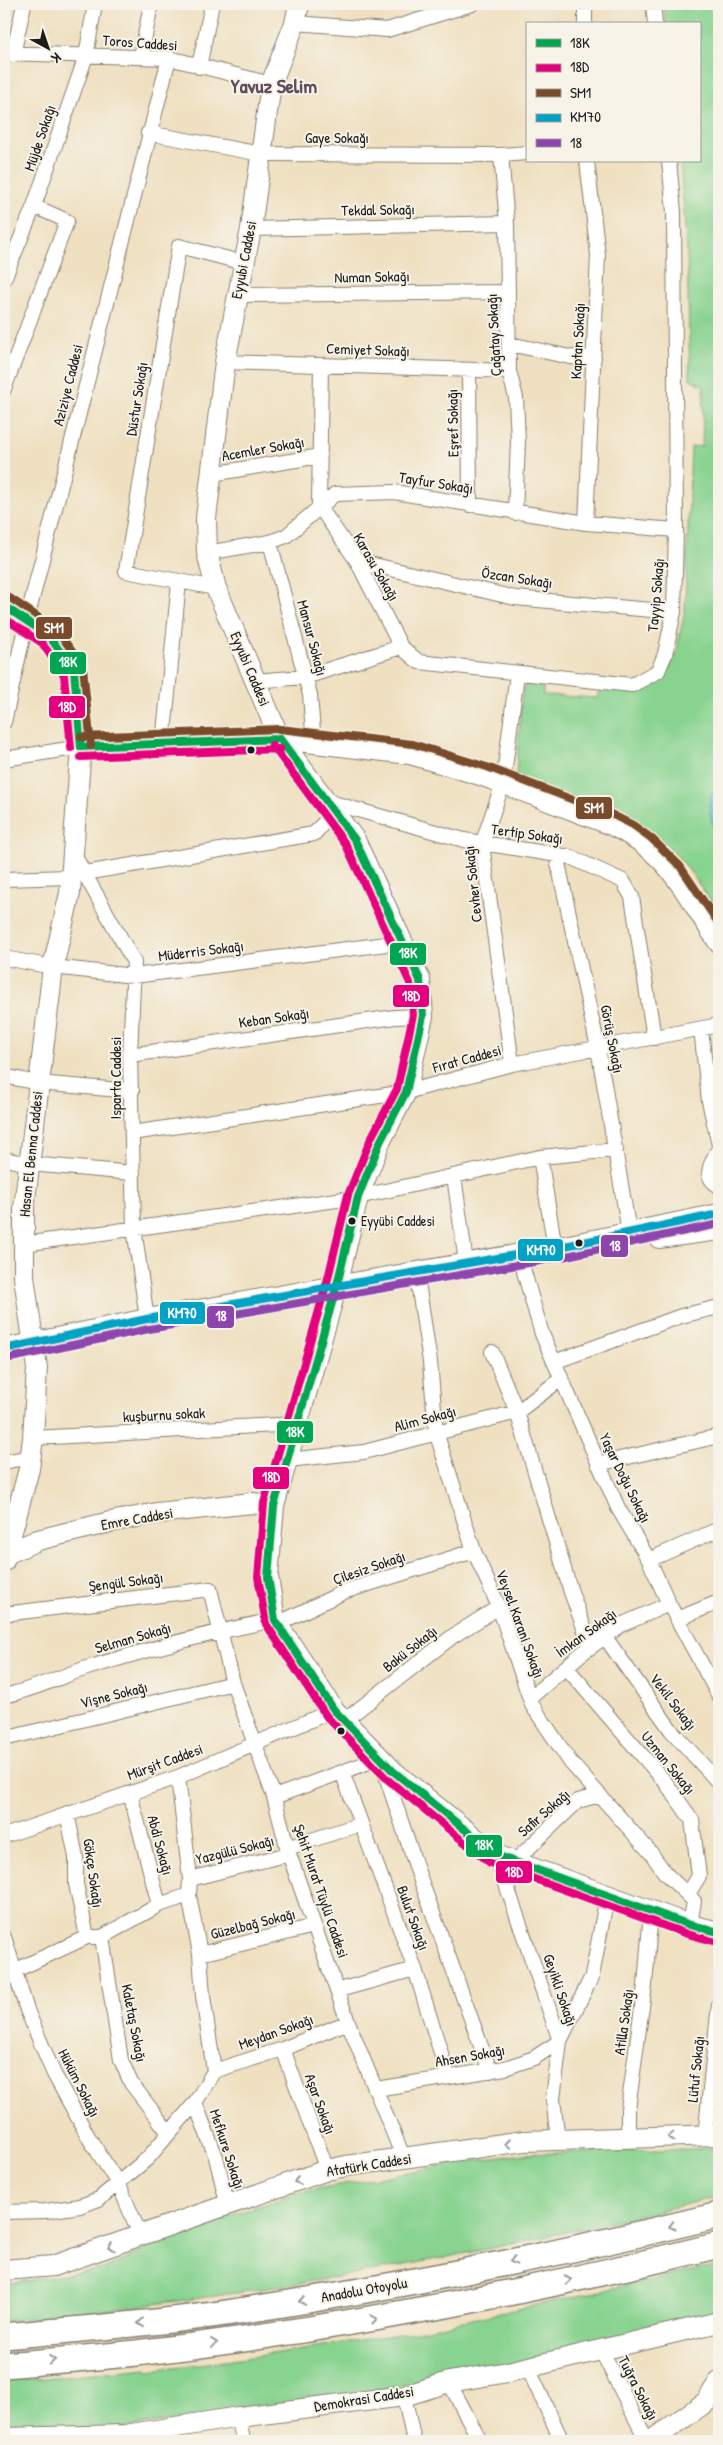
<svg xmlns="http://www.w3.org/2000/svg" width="723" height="2445" viewBox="0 0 723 2445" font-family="'Patrick Hand',sans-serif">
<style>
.green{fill:#88d390;stroke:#527856}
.water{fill:#58c1d5;stroke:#3a6e78}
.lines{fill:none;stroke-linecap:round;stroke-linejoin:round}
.street-casing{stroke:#867e6e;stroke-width:16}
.secondary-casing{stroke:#867e6e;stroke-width:22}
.highway-casing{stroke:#867e6e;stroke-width:28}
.street{stroke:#fff;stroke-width:14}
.secondary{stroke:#fff;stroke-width:20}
.highway{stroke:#fff;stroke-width:25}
.bus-1-casing{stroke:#f7f3e8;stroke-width:11}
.bus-2-casing{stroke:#f7f3e8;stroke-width:11}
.bus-3-casing{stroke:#f7f3e8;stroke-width:11}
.bus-4-casing{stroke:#f7f3e8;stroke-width:11}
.bus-5-casing{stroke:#f7f3e8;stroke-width:11}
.bus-1{stroke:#00a651;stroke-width:8}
.bus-2{stroke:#e5007d;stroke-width:8}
.bus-3{stroke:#7a4b2a;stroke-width:8}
.bus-4{stroke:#01a2c5;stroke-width:8}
.bus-5{stroke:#8e44ad;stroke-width:8}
.oneway{stroke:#999}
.bus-dot{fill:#1c1c1c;stroke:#f7f3e8;stroke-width:2}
.labels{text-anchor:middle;stroke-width:4;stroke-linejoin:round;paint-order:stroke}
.bus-label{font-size:14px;fill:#1c1c1c;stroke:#f7f3e8;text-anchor:start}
.street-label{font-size:15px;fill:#1c1c1c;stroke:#f7f3e8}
.district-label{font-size:20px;font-weight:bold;fill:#5e4e5c;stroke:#f7f3e8}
.line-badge{stroke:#f7f3e8;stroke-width:2}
.badge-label{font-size:14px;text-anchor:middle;font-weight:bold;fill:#fff}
</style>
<rect width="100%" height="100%" fill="#f7f3e8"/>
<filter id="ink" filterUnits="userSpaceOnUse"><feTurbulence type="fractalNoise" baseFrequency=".02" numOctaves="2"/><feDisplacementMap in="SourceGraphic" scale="10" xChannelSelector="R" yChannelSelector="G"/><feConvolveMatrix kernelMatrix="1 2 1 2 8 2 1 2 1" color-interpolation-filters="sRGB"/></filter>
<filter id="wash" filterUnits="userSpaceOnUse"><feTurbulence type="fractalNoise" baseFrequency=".0096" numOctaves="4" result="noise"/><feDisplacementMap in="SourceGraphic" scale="20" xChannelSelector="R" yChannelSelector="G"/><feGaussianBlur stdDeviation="1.12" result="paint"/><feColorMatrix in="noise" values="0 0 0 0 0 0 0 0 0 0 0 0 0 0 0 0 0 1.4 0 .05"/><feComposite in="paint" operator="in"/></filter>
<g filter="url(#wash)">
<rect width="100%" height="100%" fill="#efe0c1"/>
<path class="green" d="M663,4h56v911c-24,-39 -44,-68 -83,-94l-120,-44 6,-85 5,-9 16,-1v13l54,3 3,-11 39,5 22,-14 10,-11 5,-12 9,-46 6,-162 11,-1 2,-60 -14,-7 -3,-127 -7,-91h19v-137h-33z
M719,2148v48c-235,60 -474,102 -715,125v-37l99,-15 87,-40 111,-37 156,-29 67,-9z
M719,2265v50l-198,48 -159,30 -257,38h-101v-49l143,-14 1,2 78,-9 192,-30z"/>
<path class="water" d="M719,782v54c-11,-19 -14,-35 0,-54z"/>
</g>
<g filter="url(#ink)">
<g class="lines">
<defs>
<path id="street" d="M585,4v20
M653,4l2,20
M295,23l92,7 85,-26
M4,53l165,5 102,26
M13,55l11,-51
M141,57l10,-53
M199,67l13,-63
M148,133l113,21 240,1 26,-2
M501,155l6,68 2,148 7,27 2,44 -3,71
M251,229l256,-6
M4,279l30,-73 52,-150 9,-52
M237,295l271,-3
M510,344l60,13 24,1
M225,362l284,9
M321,365l-2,141 38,55 44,86
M469,370l1,135
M4,389l63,-168 -33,-15
M212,474l108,-18
M586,523l12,-268 -11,-94
M270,542l40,153 4,48
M207,553l63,-11 16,-6 49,-42 59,-2 192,31 90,7
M357,561l158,37 159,14
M216,588l-90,-17 53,-325 65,17
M254,681l51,-4 96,-30 18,15 213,23 26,-14 7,-17 9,-42 2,-82 -2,-318 -5,-51
M4,722l23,-103 142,-561
M163,743l16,-161
M4,759l77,-12
M326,801l138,39 106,17 53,24 9,16 22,141
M73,853l61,109 -4,93 4,173 13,91
M556,854l42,194 31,184
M85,873l229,-39 20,-23
M4,879l65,-2
M4,958l49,9 81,9 268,-34
M701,1029l8,72 10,44
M130,1055l265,-38 28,-1
M512,1064l-30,-220 21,-61 14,-109
M4,1076l34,7 94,8
M132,1133l274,-41 106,-28 207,-39
M719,1148c-7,14 -18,28 0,38
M540,1157l15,91
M4,1159l26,5 103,9
M454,1176l12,87
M24,1244l334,-47 182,-40 76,-7
M522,1265l20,69 76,174 31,52 20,44 50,92
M418,1283l12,79 6,70 38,119 25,56 33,98 39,58 80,90 14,20 29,28 -4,24
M492,1352l25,60 54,180 20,55
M554,1362l127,-46 38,-9
M33,1438l264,-14
M287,1460l77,-8 153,-40 44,-33
M4,1462l26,-5
M598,1464l121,-28
M649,1560l70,-31
M4,1614l206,-25 23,94 41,114 15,57 59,168 56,137
M677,1619l42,-17
M277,1624l69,-33 128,-40
M605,1637l66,93 48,53
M566,1667l100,116 26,37 7,56 -11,18
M4,1696c28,-6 55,-19 83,-28 62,-19 124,-36 188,-48
M530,1698l51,-44 40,-29 48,-21
M345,1720l108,-84 46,-29
M4,1739l229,-56
M342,1772l73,197 33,107
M130,1793l29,112
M274,1797l106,-39 39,117 71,196
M67,1813l9,44v27l11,53
M4,1836l174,-59 156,-67
M287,1848l74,-24
M496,1855l64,186 -7,58 5,40
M514,1862l64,-61 22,-6
M190,1879l99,-25
M4,1937l23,73 27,64 35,64 30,47 22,52
M102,1937l19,123 10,23 38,50
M200,1954l114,-28
M14,1971l73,-34h15l57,-32 30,-10
M339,1990l76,-21
M283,2049l44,121
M214,2071l69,-22 65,-27
M376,2089l129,-21 29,-10 26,-17 32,-65 15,-80
M195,2103l21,54 12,49
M705,2136l14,-132
M628,2138v-29l17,-124 6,-74
M4,2212l42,-1 34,-5 19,-7 49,-41 47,-55 19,-32 -11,-75 -3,-42 -11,-59 1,-16 -12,-102
M601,2350l46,91
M528,2368l34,73
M449,2382l31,59
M404,2396l10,45
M239,2417l4,24"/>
<path id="secondary" d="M299,4l-4,19 -24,61 -20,145 -26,133 -19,156 1,35 9,35 64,151 75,101 65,140 3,36 -17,76 -26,50 -22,55 -21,88 -63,221 -6,71 7,43 59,90 59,61 103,84 194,70 29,7
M4,606l45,30 25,35 7,76 -11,146 -17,74 -29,241v69l13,91 -4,70 -4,31 -25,92
M81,747l199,-8 130,15 73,22 126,48c62,28 74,67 110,119
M659,1238l60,-8
M4,1349l143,-30 408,-71 164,-34
M4,1555l34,-15 72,-18 47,-9 95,-10 22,3
M4,2270l49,-4 274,-96 19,-4 178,-25 195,-6
M4,2438l121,-3 114,-18 165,-21 45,-14 59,-10 211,-50
M651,2441l55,-39 13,-20"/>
<path id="highway" d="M4,2336c74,-7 148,-12 222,-23 166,-25 330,-58 493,-98
M4,2365c44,-4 88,-7 132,-12 196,-23 391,-60 583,-108"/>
</defs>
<use href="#street" class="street-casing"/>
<use href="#secondary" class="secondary-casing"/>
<use href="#highway" class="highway-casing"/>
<use href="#street" class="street"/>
<use href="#secondary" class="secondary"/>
<use href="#highway" class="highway"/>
<defs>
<path id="bus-1" d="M4,606l45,30 25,35 7,76
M280,739l75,101 65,140 3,36 -17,76 -26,50 -22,55 -21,88 -63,221 -6,71 7,43 59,90 59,61 103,84 194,70 29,7
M81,747l199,-8"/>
<path id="bus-2" d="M4,618l38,25 22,32 7,73
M272,745l74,100 64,138 3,32 -16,74 -26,49 -23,57 -21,87 -63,221 -6,74 8,47 61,93 60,62 103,84 197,71 30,8
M81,757l199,-8"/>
<path id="bus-3" d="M10,598l46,31 27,37 8,80
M81,737l199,-8 133,15 74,23 126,48 20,10 18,13 29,28 39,58"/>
<path id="bus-4" d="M4,1349l143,-30 408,-71 164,-34"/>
<path id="bus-5" d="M6,1359l143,-30 408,-71 162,-34"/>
</defs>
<use href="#bus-1" class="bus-1-casing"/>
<use href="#bus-2" class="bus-2-casing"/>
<use href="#bus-3" class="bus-3-casing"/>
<use href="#bus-4" class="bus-4-casing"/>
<use href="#bus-5" class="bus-5-casing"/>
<use href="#bus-1" class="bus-1"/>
<use href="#bus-2" class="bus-2"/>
<use href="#bus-3" class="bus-3"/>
<use href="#bus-4" class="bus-4"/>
<use href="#bus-5" class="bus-5"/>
</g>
<defs><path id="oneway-chevron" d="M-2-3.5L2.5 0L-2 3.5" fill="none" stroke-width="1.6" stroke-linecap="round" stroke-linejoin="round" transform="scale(1.25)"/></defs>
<g class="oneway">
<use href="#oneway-chevron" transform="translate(671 2137) rotate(179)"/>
<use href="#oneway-chevron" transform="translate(508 2144) rotate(172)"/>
<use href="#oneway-chevron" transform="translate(297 2181) rotate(160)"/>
<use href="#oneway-chevron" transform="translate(672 2226) rotate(167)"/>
<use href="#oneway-chevron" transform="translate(111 2247) rotate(161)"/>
<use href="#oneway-chevron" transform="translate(513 2261) rotate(167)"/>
<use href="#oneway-chevron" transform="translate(568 2280) rotate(-12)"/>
<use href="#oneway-chevron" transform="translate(302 2301) rotate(171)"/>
<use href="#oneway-chevron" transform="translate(374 2319) rotate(-10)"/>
<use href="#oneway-chevron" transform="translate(141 2323) rotate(174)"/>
<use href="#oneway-chevron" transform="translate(214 2343) rotate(-7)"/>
<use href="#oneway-chevron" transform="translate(52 2360) rotate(-5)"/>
</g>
</g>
<g class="bus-dot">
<circle cx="251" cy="750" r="4.5"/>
<circle cx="352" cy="1221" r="4.5"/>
<circle cx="579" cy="1243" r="4.5"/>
<circle cx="341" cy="1731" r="4.5"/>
</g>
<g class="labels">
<g class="bus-label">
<text x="361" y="1226">Eyyübi Caddesi</text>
</g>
<g class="street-label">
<text transform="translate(140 43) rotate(4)" y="5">Toros Caddesi</text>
<text transform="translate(40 138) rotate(-71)" y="5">Müjde Sokağı</text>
<text x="337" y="143">Gaye Sokağı</text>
<text transform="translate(378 210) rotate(-1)" y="5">Tekdal Sokağı</text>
<text transform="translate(244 260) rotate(-79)" y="5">Eyyubi Caddesi</text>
<text transform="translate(372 277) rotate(-1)" y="5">Numan Sokağı</text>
<text transform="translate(494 335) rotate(-93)" y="5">Çağatay Sokağı</text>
<text transform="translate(578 341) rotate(-87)" y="5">Kaptan Sokağı</text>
<text transform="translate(368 350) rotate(2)" y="5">Cemiyet Sokağı</text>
<text transform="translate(68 385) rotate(-76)" y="5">Aziziye Caddesi</text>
<text transform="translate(137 399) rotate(-81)" y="5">Düstur Sokağı</text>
<text transform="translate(453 423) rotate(-91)" y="5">Eşref Sokağı</text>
<text transform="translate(263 449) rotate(-10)" y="5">Acemler Sokağı</text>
<text transform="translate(436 483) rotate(9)" y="5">Tayfur Sokağı</text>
<text transform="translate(376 567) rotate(60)" y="5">Karasu Sokağı</text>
<text transform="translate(517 578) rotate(9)" y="5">Özcan Sokağı</text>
<text transform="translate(656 595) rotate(-85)" y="5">Tayyip Sokağı</text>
<text transform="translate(312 638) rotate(75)" y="5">Mansur Sokağı</text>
<text transform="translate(250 669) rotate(67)" y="5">Eyyubi Caddesi</text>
<text transform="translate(527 834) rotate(8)" y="5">Tertip Sokağı</text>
<text transform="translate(473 884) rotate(-96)" y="5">Cevher Sokağı</text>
<text transform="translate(201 951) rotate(-7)" y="5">Müderris Sokağı</text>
<text transform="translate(274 1018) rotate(-8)" y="5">Keban Sokağı</text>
<text transform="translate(612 1039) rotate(79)" y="5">Görüş Sokağı</text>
<text transform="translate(467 1059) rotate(-15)" y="5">Fırat Caddesi</text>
<text transform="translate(116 1078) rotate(-90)" y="5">Isparta Caddesi</text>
<text transform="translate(31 1154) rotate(-84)" y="5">Hasan El Benna Caddesi</text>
<text transform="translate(164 1415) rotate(-3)" y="5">kuşburnu sokak</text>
<text transform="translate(425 1419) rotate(-15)" y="5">Alim Sokağı</text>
<text transform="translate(625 1478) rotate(64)" y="5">Yaşar Doğu Sokağı</text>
<text transform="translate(137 1519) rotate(-10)" y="5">Emre Caddesi</text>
<text transform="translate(369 1568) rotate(-19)" y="5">Çilesiz Sokağı</text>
<text transform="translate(126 1582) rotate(-7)" y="5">Şengül Sokağı</text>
<text transform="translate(520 1624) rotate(70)" y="5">Veysel Karani Sokağı</text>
<text transform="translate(586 1633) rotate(-36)" y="5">İmkan Sokağı</text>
<text transform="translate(133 1638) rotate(-16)" y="5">Selman Sokağı</text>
<text transform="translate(410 1649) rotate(-38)" y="5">Bakü Sokağı</text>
<text transform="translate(114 1695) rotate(-14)" y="5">Vişne Sokağı</text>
<text transform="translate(673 1702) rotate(53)" y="5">Vekil Sokağı</text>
<text transform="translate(165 1762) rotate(-20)" y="5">Mürşit Caddesi</text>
<text transform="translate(668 1763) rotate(51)" y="5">Uzman Sokağı</text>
<text transform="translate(544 1813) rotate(-41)" y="5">Safir Sokağı</text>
<text transform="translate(160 1845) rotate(75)" y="5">Abdi Sokağı</text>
<text transform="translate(235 1850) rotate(-14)" y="5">Yazgülü Sokağı</text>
<text transform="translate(93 1873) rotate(82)" y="5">Gökçe Sokağı</text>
<text transform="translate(321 1891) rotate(71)" y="5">Şehit Murat Tüylü Caddesi</text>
<text transform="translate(413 1918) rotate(70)" y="5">Bulut Sokağı</text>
<text transform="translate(253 1924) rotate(-14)" y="5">Güzelbağ Sokağı</text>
<text transform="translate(560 1990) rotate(71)" y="5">Geyikli Sokağı</text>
<text transform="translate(624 2022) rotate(-82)" y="5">Atilla Sokağı</text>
<text transform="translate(134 2023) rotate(79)" y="5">Kaletaş Sokağı</text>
<text transform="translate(276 2032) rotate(-20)" y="5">Meydan Sokağı</text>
<text transform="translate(470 2056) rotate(-10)" y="5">Ahsen Sokağı</text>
<text transform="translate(696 2069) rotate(-84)" y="5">Lütuf Sokağı</text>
<text transform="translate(79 2083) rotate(63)" y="5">Hüküm Sokağı</text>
<text transform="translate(320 2104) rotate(70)" y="5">Aşar Sokağı</text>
<text transform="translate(227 2149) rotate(72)" y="5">Mefkure Sokağı</text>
<text transform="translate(369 2165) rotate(-9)" y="5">Atatürk Caddesi</text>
<text transform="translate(364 2290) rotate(-10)" y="5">Anadolu Otoyolu</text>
<text transform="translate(638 2388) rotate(63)" y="5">Tuğra Sokağı</text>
<text transform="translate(364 2399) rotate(-9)" y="5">Demokrasi Caddesi</text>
</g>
<g class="district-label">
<text x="274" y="93">Yavuz Selim</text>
</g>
</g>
<g class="line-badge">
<rect x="35" y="616" width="38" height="24" rx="5" fill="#7a4b2a"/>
<rect x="49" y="651" width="38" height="24" rx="5" fill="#00a651"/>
<rect x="48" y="695" width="38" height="24" rx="5" fill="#e5007d"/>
<rect x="575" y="796" width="38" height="24" rx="5" fill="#7a4b2a"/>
<rect x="389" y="942" width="38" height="24" rx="5" fill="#00a651"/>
<rect x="392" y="984" width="38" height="24" rx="5" fill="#e5007d"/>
<rect x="600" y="1234" width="29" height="24" rx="5" fill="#8e44ad"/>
<rect x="517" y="1238" width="47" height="24" rx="5" fill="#01a2c5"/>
<rect x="159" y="1301" width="47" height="24" rx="5" fill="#01a2c5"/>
<rect x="206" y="1305" width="29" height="24" rx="5" fill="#8e44ad"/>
<rect x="276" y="1420" width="38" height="24" rx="5" fill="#00a651"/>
<rect x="252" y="1466" width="38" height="24" rx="5" fill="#e5007d"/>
<rect x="465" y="1834" width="38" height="24" rx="5" fill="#00a651"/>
<rect x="495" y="1860" width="38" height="24" rx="5" fill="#e5007d"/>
</g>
<g class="badge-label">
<text x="54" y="633">SM1</text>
<text x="68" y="667">18K</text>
<text x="67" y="712">18D</text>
<text x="594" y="813">SM1</text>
<text x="408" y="958">18K</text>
<text x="411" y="1001">18D</text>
<text x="615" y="1251">18</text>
<text x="541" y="1255">KM70</text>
<text x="182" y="1318">KM70</text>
<text x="221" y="1321">18</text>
<text x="295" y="1437">18K</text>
<text x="271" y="1482">18D</text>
<text x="484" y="1850">18K</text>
<text x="514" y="1877">18D</text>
</g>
<rect width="723" height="2445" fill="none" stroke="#f7f3e8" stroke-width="20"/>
<rect x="526" y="22" width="175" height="140" fill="#f7f3e8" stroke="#9f9d96"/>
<rect x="536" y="39" width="25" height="8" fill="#00a651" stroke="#9f9d96"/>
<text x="570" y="48" font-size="15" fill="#1c1c1c">18K</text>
<rect x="536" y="64" width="25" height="8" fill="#e5007d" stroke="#9f9d96"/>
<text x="570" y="72" font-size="15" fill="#1c1c1c">18D</text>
<rect x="536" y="89" width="25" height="8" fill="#7a4b2a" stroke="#9f9d96"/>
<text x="570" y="98" font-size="15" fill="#1c1c1c">SM1</text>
<rect x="536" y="114" width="25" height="8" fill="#01a2c5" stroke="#9f9d96"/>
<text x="570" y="122" font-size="15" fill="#1c1c1c">KM70</text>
<rect x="536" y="139" width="25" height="8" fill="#8e44ad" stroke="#9f9d96"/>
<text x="570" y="148" font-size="15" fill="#1c1c1c">18</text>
<g transform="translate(48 48) rotate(140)" stroke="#f7f3e8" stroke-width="4" paint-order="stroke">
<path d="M0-4L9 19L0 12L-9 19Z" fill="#1c1c1c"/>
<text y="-8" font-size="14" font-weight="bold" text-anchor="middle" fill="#1c1c1c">K</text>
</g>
</svg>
